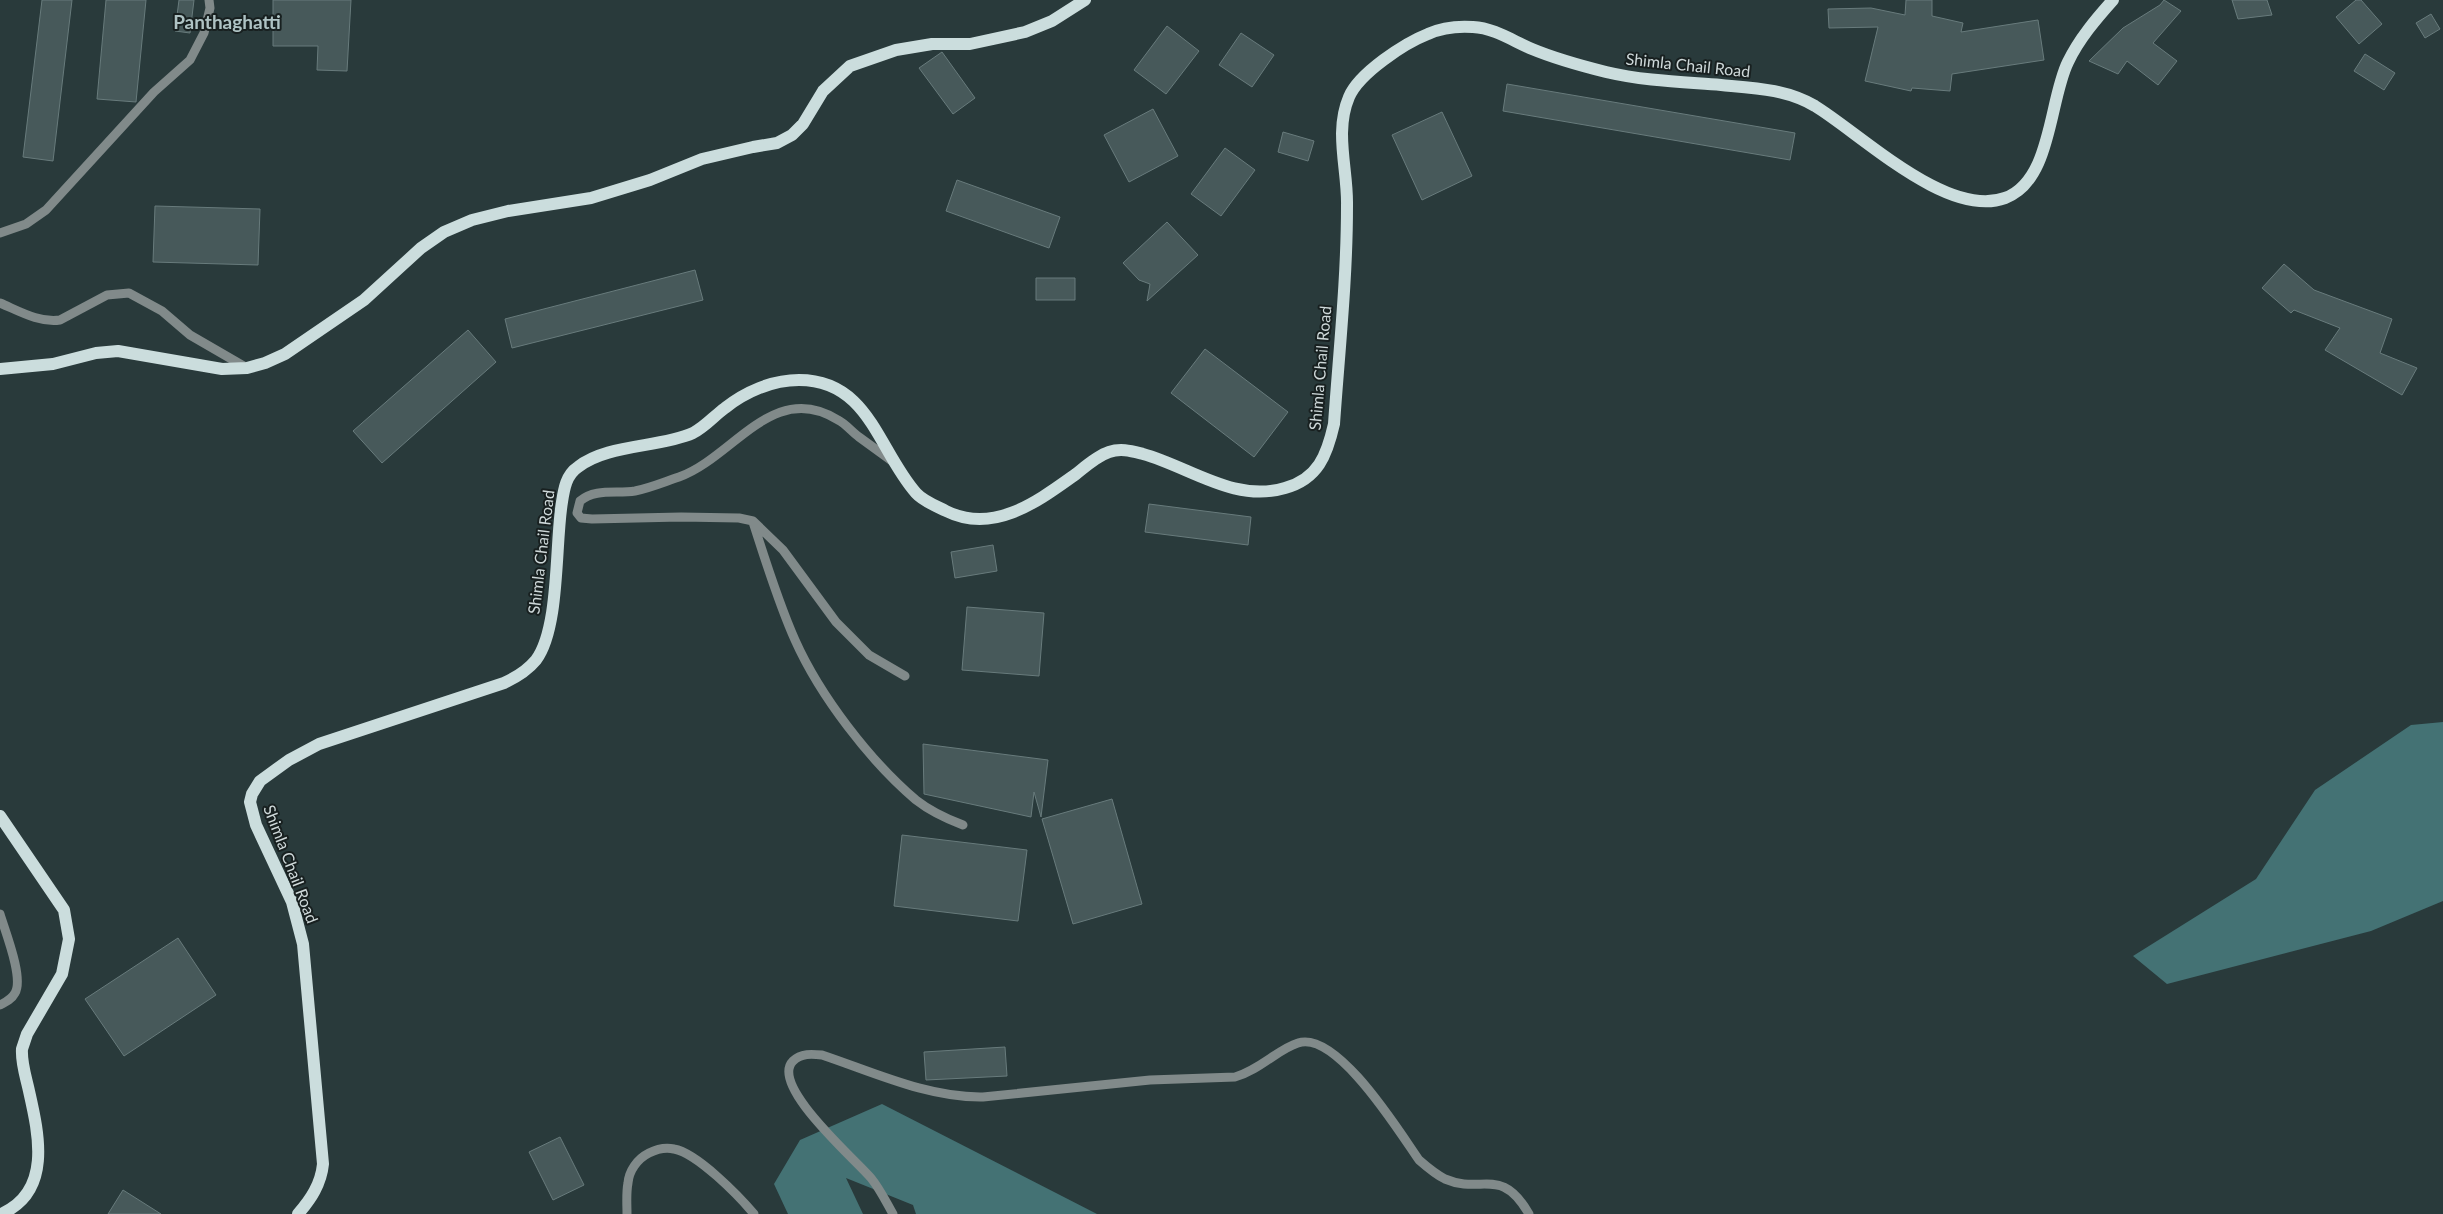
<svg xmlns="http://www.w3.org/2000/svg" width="2443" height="1214" viewBox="0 0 2443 1214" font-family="Lato,sans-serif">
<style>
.forest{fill:#447274}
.building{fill:#47595a;stroke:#687b7c}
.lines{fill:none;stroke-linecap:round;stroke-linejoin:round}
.minor{stroke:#818a8a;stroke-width:9}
.major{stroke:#cbdddd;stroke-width:12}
.labels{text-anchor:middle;stroke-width:4;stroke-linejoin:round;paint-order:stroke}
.street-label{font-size:16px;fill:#ced8d9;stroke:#182020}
.quarter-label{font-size:19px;font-weight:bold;fill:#afc3c4;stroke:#182020}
</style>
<rect width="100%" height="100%" fill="#293a3b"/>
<path class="forest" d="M2443,722v179l-72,30 -204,53 -34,-28 123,-77 59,-89 96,-65z
M882,1104l215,110h-181l-3,-9 -67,-27 17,36h-75l-14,-30 26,-44z"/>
<path class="building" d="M42,0h30l-19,161 -30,-4z
M106,0h40l-10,102 -39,-3z
M179,0h15l-4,33 -15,-2z
M273,0h78l-4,71 -30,-1 1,-24h-45z
M1906,0h26v16l31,7 -2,9 77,-12 6,40 -92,14 -2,17 -38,-3 -1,3 -46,-10 13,-54 -49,1 -1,-19 43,-1 34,7z
M2164,0l17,11 -28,32 24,18 -19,24 -31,-24 -9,13 -29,-13 34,-33 37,-23z
M2232,0h35l5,15 -34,4z
M2356,0h5l21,24 -23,20 -23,-27z
M2431,14l9,15 -15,9 -9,-15z
M1167,26l32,25 -33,43 -32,-24z
M1241,33l33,22 -22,32 -33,-22z
M942,52l33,46 -22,16 -34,-46z
M2365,54l30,19 -11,17 -30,-19z
M1507,84l288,49 -5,27 -287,-49z
M1153,109l25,47 -49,26 -25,-47z
M1442,112l30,64 -50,24 -30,-65z
M1283,132l31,9 -6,20 -30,-9z
M1225,148l30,22 -34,46 -30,-22z
M957,180l103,37 -11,31 -103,-37z
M155,206l105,3 -2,56 -105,-3z
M1167,222l31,33 -51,46 3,-17 -11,-4 -16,-17z
M2284,264l30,26 78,29 -12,34 37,15 -15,27 -77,-45 15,-22 -46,-18 -3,3 -29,-25z
M695,270l8,30 -191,48 -7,-29z
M1036,278h39v22h-39z
M468,330l28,32 -114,101 -29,-32z
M1205,349l83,63 -34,45 -83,-64z
M1149,504l102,13 -3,28 -103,-13z
M993,545l4,26 -42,7 -4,-26z
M967,607l77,6 -5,63 -77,-6z
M923,744l125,16 -7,57 -7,-25 -3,25 -107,-23z
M1112,799l30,105 -69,20 -31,-105z
M902,835l125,15 -9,71 -124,-15z
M178,938l38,57 -92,61 -39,-57z
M1005,1047l2,29 -81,4 -2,-28z
M560,1137l24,48 -31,15 -24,-48z
M123,1190l38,24h-53z"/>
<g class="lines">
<path class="minor" d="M0,233l26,-9 20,-14 108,-118 36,-32 14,-27 6,-25 -1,-8
M0,303c19,8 39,20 60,17l47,-25 22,-2 33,18 28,24 57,33
M892,461c-11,-8 -22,-16 -33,-24 -7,-5 -13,-13 -21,-17 -65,-41 -105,38 -159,57 -15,5 -29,11 -44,14 -18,3 -40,-3 -55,10l-3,12 4,5 11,1 89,-2 58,1 14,3 30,29 53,72 33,33 36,21
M753,522c13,40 25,80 42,118 25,56 75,121 121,160 14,11 31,19 47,25
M0,914c5,17 24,64 15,79 -3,6 -9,9 -15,12
M627,1214c0,-10 -1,-21 1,-31 1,-12 9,-24 21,-30 8,-4 16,-6 25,-4 23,4 65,47 80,65
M893,1214c-7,-12 -13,-25 -22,-36 -16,-19 -102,-93 -78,-117 8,-8 19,-7 29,-6 51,17 106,43 161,42l167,-17 85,-3c25,-7 43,-28 63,-34 39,-13 102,90 121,117 8,7 16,14 26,19 37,16 56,-14 84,35"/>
<path class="major" d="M0,369l53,-5 43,-11 22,-2 104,18 25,-1 18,-5 20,-9 79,-54 57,-52 23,-16 28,-12 36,-9 83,-13 59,-18 52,-21 51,-12 24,-4 15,-8 11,-11 20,-33 27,-25 46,-16 36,-6h38l55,-12 27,-11 33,-21
M0,816l64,94 5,29 -7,35 -35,60 -5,15c-1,14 4,28 7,42 10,44 23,101 -28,123
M298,1214c13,-15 23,-30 25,-50l-20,-220 -11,-42 -36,-77 -6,-23 2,-8 8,-13 29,-21 30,-16 185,-61c13,-6 23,-12 32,-23 24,-32 19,-117 26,-158 2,-13 4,-27 16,-35 29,-23 81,-19 115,-34 12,-6 21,-17 32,-25 20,-16 47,-28 74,-28 70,0 79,70 117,113 7,8 20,13 30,18 48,24 92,-10 130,-37 10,-8 21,-18 33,-22 12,-4 22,-1 34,2 47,13 91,49 142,34 33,-9 42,-33 49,-64 5,-72 13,-145 13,-218 1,-36 -13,-74 2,-109 10,-24 56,-54 79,-63 13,-6 30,-8 45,-7 21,1 40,14 59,22 24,10 50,17 74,23 38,9 77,10 115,13 33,3 65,4 94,21 47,29 133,113 190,92 47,-17 44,-98 63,-136 11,-23 28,-43 45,-62"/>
</g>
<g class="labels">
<g class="street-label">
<text transform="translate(1688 65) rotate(6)" y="6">Shimla Chail Road</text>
<text transform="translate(1320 368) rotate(-85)" y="6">Shimla Chail Road</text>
<text transform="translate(541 552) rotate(-83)" y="6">Shimla Chail Road</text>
<text transform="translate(291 864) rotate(69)" y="6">Shimla Chail Road</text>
</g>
<g class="quarter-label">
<text x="227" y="29">Panthaghatti</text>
</g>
</g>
</svg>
